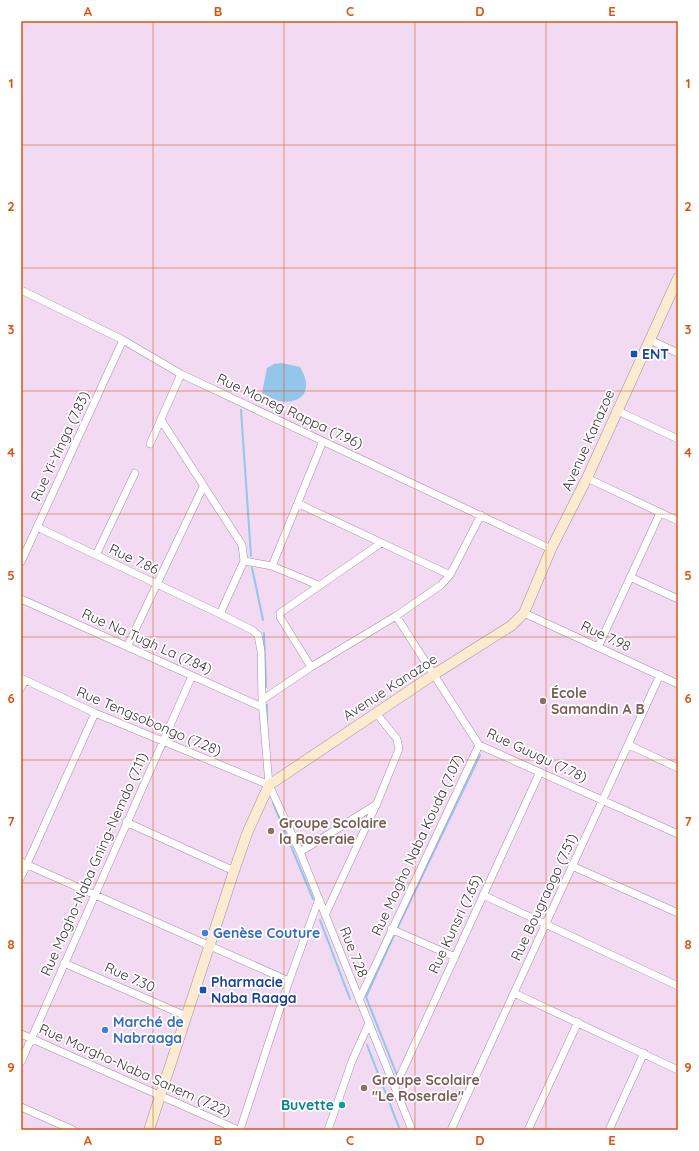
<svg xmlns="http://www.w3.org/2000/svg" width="699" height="1151" viewBox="0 0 699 1151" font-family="Quicksand,sans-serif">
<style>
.water{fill:#94c5ea}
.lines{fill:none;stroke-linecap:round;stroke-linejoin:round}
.stream{stroke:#94c5ea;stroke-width:2}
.street-casing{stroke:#a48da5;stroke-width:8}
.secondary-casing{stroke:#a48da5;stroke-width:11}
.street{stroke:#fff;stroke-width:7}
.secondary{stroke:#fdebd0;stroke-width:10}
.grid{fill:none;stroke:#d75511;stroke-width:1;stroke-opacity:0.55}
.transit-dot{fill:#1a4fb4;stroke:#fff;stroke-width:1.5}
.education-dot{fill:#8d6e63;stroke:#fff;stroke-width:1.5}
.shop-dot{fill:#3f7fe0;stroke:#fff;stroke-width:1.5}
.culture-dot{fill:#0f9aa8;stroke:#fff;stroke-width:1.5}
.labels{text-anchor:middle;stroke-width:3.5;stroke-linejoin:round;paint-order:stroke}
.transit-label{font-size:14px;font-weight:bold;fill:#164399;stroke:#fff;text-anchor:start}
.street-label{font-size:14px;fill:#3a303a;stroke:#fff}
.education-label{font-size:14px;font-weight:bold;fill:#785e54;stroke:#fff;text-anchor:start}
.shop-label{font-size:14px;font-weight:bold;fill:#366cbe;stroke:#fff;text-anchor:start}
.culture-label{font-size:14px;font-weight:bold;fill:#0d838f;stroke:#fff;text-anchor:end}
.neatline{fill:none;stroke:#d75511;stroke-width:1.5}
.grid-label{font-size:13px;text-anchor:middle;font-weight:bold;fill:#d75511}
</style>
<rect width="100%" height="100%" fill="#f2daf3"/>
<path class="water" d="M282,363l18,4c13,21 5,38 -21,34 -5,-1 -12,-6 -17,-8l5,-25 7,-4z"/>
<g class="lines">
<path class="stream" d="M241,410l10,146
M252,568l11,52
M264,633l2,54
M267,705v15
M273,803l40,96
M320,920l30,79
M397,929l83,-174
M395,933l-29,64 31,78
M367,1045l33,85"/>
<defs>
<path id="street" d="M21,290l102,50 58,34 370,175
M650,340l28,13
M616,410l62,29
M161,420l81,125 2,16 -24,53
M150,444l31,-70
M587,478l91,43
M299,504l151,71
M37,527l183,87 32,16 6,5 3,16 1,49 7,85 31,67 112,278
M96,555l39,-82
M244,561l28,5 46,19
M21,562l102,-222
M272,566l51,-125
M630,577l48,22
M21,599l241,108
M524,613l154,71
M396,616l83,129 199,89
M127,647l76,-160
M598,647l62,-134
M311,667l-31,-50v-4l101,-70
M21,678l74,35 174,72
M21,688l4,-8
M262,700l49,-33 85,-51 45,-31 9,-10 31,-60
M629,745l49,23
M126,822l108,49
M300,852l77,-48
M21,862l268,119
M572,866l106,47
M21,877l74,-164
M483,895l195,91
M325,915l52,-112 22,-54 -2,-10 -21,-26
M391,929l64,28
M64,963l122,53
M514,993l164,77
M359,1000l120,-255
M21,1034l217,96
M21,1062l171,-386
M395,1087l145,-315
M21,1107l52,23
M240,1130l49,-149 30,-82
M328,1130l24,-69 17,-38
M451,1130l209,-455
M528,1130l50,-108
M609,1130l35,-77"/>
<path id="secondary" d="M149,1130l85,-259 14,-40 21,-46 164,-110 78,-49 13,-13 27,-64 36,-71 91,-200"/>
</defs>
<use href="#street" class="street-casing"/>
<use href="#secondary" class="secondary-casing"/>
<use href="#street" class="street"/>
<use href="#secondary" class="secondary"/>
</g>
<path class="grid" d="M153,21v1109M284,21v1109M415,21v1109M546,21v1109M21,145h657M21,268h657M21,391h657M21,514h657M21,637h657M21,760h657M21,883h657M21,1006h657"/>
<g class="transit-dot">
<rect x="630" y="350" width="8" height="8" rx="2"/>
<rect x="199" y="986" width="8" height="8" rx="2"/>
</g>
<g class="education-dot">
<circle cx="543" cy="701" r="4"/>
<circle cx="271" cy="831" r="4"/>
<circle cx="364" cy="1088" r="4"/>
</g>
<g class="shop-dot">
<circle cx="205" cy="933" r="4"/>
<circle cx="105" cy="1030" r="4"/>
</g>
<circle class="culture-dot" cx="342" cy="1105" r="4"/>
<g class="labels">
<g class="transit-label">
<text x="642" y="359">ENT</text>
<text x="211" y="987">Pharmacie<tspan x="211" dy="16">Naba Raaga</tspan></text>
</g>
<g class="street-label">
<text transform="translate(290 411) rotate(25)" y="5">Rue Moneg Rappa (7.96)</text>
<text transform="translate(588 440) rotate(-66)" y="5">Avenue Kanazoe</text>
<text transform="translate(60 446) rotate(-65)" y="5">Rue Yi-Yinga (7.83)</text>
<text transform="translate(134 559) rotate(25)" y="5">Rue 7.86</text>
<text transform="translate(606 636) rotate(25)" y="5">Rue 7.98</text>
<text transform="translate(147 641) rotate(24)" y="5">Rue Na Tugh La (7.84)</text>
<text transform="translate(390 687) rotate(-33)" y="5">Avenue Kanazoe</text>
<text transform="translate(149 721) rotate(23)" y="5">Rue Tengsobongo (7.28)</text>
<text transform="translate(537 755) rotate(25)" y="5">Rue Guugu (7.78)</text>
<text transform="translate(417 845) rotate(-65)" y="5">Rue Mogho Naba Kouda (7.07)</text>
<text transform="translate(94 864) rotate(-66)" y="5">Rue Mogho-Naba Gning-Nemdo (7.11)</text>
<text transform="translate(544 897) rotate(-65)" y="5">Rue Bougraogo (7.51)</text>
<text transform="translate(455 924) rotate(-65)" y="5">Rue Kunsri (7.65)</text>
<text transform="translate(354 952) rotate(68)" y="5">Rue 7.28</text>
<text transform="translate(130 977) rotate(24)" y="5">Rue 7.30</text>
<text transform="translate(135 1070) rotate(24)" y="5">Rue Morgho-Naba Sanem (7.22)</text>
</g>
<g class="education-label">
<text x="551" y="698">École<tspan x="551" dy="16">Samandin A B</tspan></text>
<text x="279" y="828">Groupe Scolaire<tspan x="279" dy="16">la Roseraie</tspan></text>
<text x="372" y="1085">Groupe Scolaire<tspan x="372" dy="16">"Le Roserale"</tspan></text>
</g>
<g class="shop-label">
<text x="213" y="938">Genèse Couture</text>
<text x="113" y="1027">Marché de<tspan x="113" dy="16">Nabraaga</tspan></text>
</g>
<g class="culture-label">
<text x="334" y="1110">Buvette</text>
</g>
</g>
<rect width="699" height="1151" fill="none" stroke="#ffffff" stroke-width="44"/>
<rect x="22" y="22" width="655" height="1107" class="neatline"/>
<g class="grid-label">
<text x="88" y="16">A</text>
<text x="218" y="16">B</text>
<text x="350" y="16">C</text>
<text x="480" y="16">D</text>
<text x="612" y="16">E</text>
<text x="11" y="88">1</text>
<text x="688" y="88">1</text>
<text x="11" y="211">2</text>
<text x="688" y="211">2</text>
<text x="11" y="334">3</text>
<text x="688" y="334">3</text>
<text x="11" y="457">4</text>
<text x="688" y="457">4</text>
<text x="11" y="580">5</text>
<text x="688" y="580">5</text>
<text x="11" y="703">6</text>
<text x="688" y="703">6</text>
<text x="11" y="826">7</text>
<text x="688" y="826">7</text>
<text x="11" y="949">8</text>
<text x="688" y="949">8</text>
<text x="11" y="1072">9</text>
<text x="688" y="1072">9</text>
<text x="88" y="1145">A</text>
<text x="218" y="1145">B</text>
<text x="350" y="1145">C</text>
<text x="480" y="1145">D</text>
<text x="612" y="1145">E</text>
</g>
</svg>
